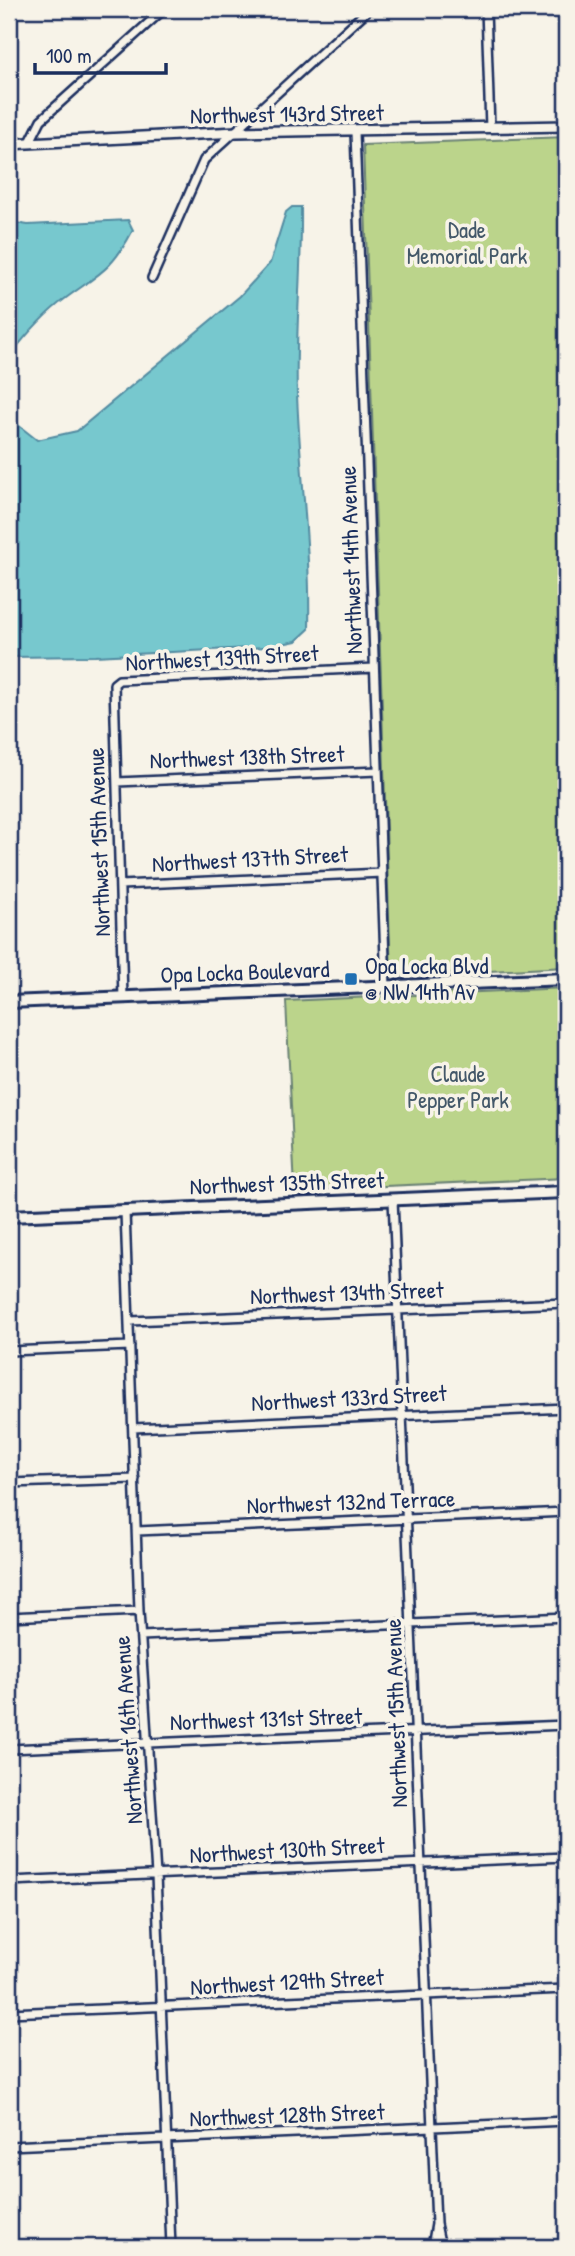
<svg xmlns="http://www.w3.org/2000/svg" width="575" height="2256" viewBox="0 0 575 2256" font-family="'Patrick Hand',sans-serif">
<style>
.green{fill:#bbd48b;stroke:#6b8274;stroke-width:2}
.water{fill:#77c8ce;stroke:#528ba1;stroke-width:2}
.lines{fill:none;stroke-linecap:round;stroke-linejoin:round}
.minor-casing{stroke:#1b2f5e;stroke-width:12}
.tertiary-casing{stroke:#1b2f5e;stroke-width:14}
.secondary-casing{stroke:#1b2f5e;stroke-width:16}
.minor{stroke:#f7f3e8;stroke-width:7}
.tertiary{stroke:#f7f3e8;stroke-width:9}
.secondary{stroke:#f7f3e8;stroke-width:10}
.poi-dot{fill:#1f6fb2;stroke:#f7f3e8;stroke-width:2.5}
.labels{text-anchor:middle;stroke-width:7;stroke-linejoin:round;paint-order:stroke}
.street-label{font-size:23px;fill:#1b2f5e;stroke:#f7f3e8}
.park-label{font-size:23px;fill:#435869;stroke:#f7f3e8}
.poi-label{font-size:23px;fill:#1b2f5e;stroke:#f7f3e8;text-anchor:start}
</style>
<rect width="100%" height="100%" fill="#f7f3e8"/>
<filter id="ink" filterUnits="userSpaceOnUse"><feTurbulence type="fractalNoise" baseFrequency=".0143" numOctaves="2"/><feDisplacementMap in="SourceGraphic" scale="14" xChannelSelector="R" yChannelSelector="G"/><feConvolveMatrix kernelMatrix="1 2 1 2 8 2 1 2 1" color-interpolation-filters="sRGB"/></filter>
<g filter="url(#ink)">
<path class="green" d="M566,137v830l-175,9 -28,-831z
M566,988v190l-271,12 -9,-189z"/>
<path class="water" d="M292,207h9c1,63 -6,125 -4,187 3,79 14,157 12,235l-13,12 -29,6 -172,9 -86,1v-256l9,24 19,15 40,-9 163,-135 30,-33 16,-51z
M128,220l5,10c-21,40 -33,43 -67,68 -22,16 -41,38 -57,59v-135l19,3z"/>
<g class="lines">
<defs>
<path id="minor" d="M486,9l4,119
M355,132l31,855
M30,142l11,-22 123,-111
M152,278l52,-118 165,-151
M117,782l261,-11
M120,885l262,-12
M123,998l-9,-314 5,-4 255,-12
M393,1199l43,1025 5,23
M125,1211l14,400 17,264 15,372
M130,1321l436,-18
M9,1351l121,-5
M133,1428l433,-20
M9,1483l126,-4
M137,1531l429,-19
M9,1617l130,-6
M141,1636l425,-19
M9,1749l557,-24
M9,1881l557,-24
M9,2013l557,-24
M9,2146l557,-25
M432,2247l4,-23"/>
<path id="tertiary" d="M9,144l228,-12 329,-6"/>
<path id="secondary" d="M9,1002l557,-23
M9,1216l557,-24"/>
</defs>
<use href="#minor" class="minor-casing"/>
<use href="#tertiary" class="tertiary-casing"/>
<use href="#secondary" class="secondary-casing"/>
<use href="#minor" class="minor"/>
<use href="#tertiary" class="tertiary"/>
<use href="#secondary" class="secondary"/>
</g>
</g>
<rect class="poi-dot" x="344" y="972" width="14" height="14" rx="3.5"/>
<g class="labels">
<g class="street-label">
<text transform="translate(287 114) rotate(-1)" y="8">Northwest 143rd Street</text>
<text transform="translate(351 560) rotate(-92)" y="8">Northwest 14th Avenue</text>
<text transform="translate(222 658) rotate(-3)" y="8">Northwest 139th Street</text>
<text transform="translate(247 757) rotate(-2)" y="8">Northwest 138th Street</text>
<text transform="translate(99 842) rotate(-92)" y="8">Northwest 15th Avenue</text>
<text transform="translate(250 859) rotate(-3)" y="8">Northwest 137th Street</text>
<text transform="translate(245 972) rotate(-2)" y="8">Opa Locka Boulevard</text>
<text transform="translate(287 1183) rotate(-2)" y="8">Northwest 135th Street</text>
<text transform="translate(347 1293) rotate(-2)" y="8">Northwest 134th Street</text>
<text transform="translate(349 1398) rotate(-3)" y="8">Northwest 133rd Street</text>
<text transform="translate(351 1502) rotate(-2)" y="8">Northwest 132nd Terrace</text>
<text transform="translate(396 1713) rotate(-92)" y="8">Northwest 15th Avenue</text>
<text transform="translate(266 1719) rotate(-2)" y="8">Northwest 131st Street</text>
<text transform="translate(128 1730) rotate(-94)" y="8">Northwest 16th Avenue</text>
<text transform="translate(287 1850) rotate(-3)" y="8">Northwest 130th Street</text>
<text transform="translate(287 1982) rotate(-3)" y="8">Northwest 129th Street</text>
<text transform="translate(287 2115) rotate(-2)" y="8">Northwest 128th Street</text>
</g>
<g class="park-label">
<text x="467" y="238">Dade<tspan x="467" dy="26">Memorial Park</tspan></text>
<text x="458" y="1082">Claude<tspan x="458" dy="26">Pepper Park</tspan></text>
</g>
<g class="poi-label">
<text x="365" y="974">Opa Locka Blvd<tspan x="365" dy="26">@ NW 14th Av</tspan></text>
</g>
</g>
<rect width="575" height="2256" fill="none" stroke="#f7f3e8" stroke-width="35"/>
<rect x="18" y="18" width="540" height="2221" fill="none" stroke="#1b2f5e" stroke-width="2.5" filter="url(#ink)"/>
<path d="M35 63v10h131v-10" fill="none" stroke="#1b2f5e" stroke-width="3.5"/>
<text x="46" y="63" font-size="21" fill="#1b2f5e" stroke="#f7f3e8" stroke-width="5" paint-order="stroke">100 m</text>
</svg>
